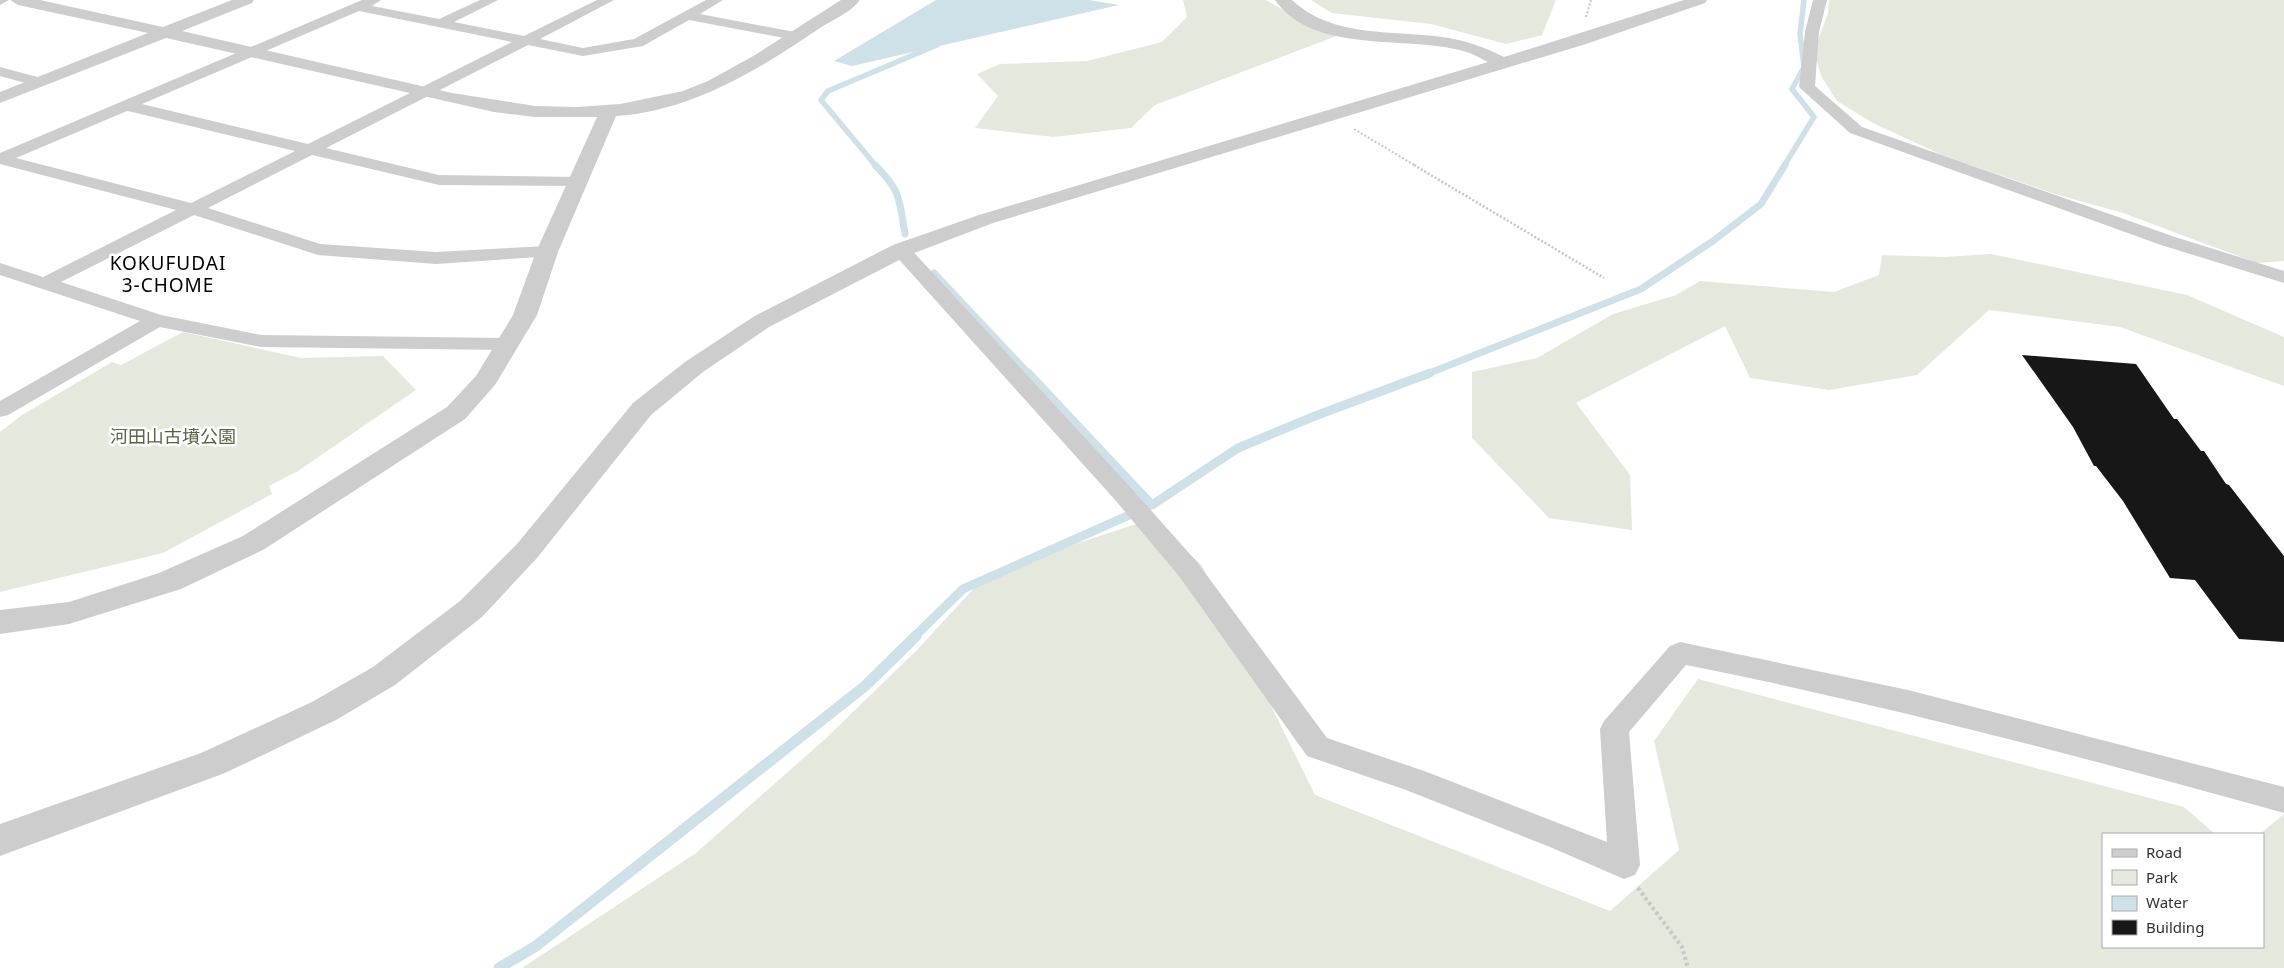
<svg xmlns="http://www.w3.org/2000/svg" width="2284" height="968" viewBox="0 0 2284 968" font-family="'Noto Sans','Noto Sans JP',sans-serif">
<style>
.green{fill:#e4e8dd}
.water{fill:#cee0e8}
.lines{fill:none;stroke-linecap:round;stroke-linejoin:round}
.stream-far3{stroke:#cee0e8;stroke-width:5.5}
.stream-far2{stroke:#cee0e8;stroke-width:7}
.stream-far1{stroke:#cee0e8;stroke-width:9}
.stream{stroke:#cee0e8;stroke-width:11}
.building{fill:#171717}
.path-far2{stroke:#c7c7c7;stroke-width:2;stroke-dasharray:2 2;stroke-linecap:butt}
.path-far1{stroke:#c7c7c7;stroke-width:2.5;stroke-dasharray:2 2;stroke-linecap:butt}
.path{stroke:#c7c7c7;stroke-width:4;stroke-dasharray:3 3;stroke-linecap:butt}
.minor{fill:#cdcdcd;fill-rule:evenodd}
.tertiary{fill:#cdcdcd;fill-rule:evenodd}
.labels{text-anchor:middle;stroke-width:5;stroke-linejoin:round;paint-order:stroke}
.park-label{font-size:18px;fill:#566643;stroke:#fff}
.neighbourhood-label{font-size:19px;letter-spacing:1px;fill:#000;stroke:#fff}
</style>
<rect width="100%" height="100%" fill="#fff"/>
<path class="green" d="M1183,0h83l38,22 35,13 -184,70 -24,23 -78,9 -78,-9 23,-32 -21,-22 23,-10 87,-3 75,-19 25,-25z
M1311,0h245l-14,35 -36,9 -75,-20 -99,-11z
M1829,0h455v261l-27,2 -134,-50 -68,-19 -113,-39 -69,-32 -36,-22 -16,-25 -7,-25 14,-38z
M1991,254l196,41 97,42v49l-164,-59 -131,-17 -72,65 -88,15 -79,-12 -25,-52 -149,77 54,72 2,55 -83,-12 -77,-80v-66l65,-14 76,-44 63,-19 24,-14 134,11 45,-17 3,-20 63,2z
M183,332l118,26 82,-2 33,34 -118,81 -29,15 3,8 -109,59 -163,39v-160l22,-17 90,-53 9,3z
M1145,521l56,43 114,231 295,116 69,-61 -25,-109 44,-62 486,128 31,27h-112v113h160v-113h-3l24,-20v154h-1762l174,-115 128,-113 93,-90 71,-77z"/>
<path class="water" d="M936,0h153l30,5 -267,61 -18,-5z"/>
<g class="lines">
<path class="stream-far3" d="M876,166l-55,-66 7,-9 109,-46
M1784,166l30,-49 -22,-28 12,-22 -4,-33 4,-34"/>
<path class="stream-far2" d="M875,165c26,26 24,33 30,69
M934,273l95,101
M1427,374l214,-85 72,-48 48,-37 24,-39"/>
<path class="stream-far1" d="M1028,373l124,132
M914,637l49,-48 189,-84 86,-57 77,-32 115,-43"/>
<path class="stream" d="M499,968l37,-22 329,-260 51,-50"/>
</g>
<path class="building" d="M2022,355l114,9 38,55h3l24,32h3l22,33 3,1 55,71v86l-45,-3 -44,-59 -25,-2 -47,-77 -27,-35h-2l-21,-39z"/>
<g class="lines">
<path class="path-far2" d="M1586,17l5,-17
M1354,129l62,37"/>
<path class="path-far1" d="M1414,165l190,113"/>
<path class="path" d="M1638,888l44,59 6,21"/>
<path class="minor" d="M0,0h9l-9,5z
M362,0h19l-9,6 67,13 41,-19h18l-44,22 70,14 73,-36h17l-74,39 43,9 51,-9 72,-39h17l-23,14 95,18 7,4 -7,4 -106,-20 -46,26 -60,10 -55,-11 -202,103 113,27 139,2 6,1 3,4 -3,4 -145,-1 -127,-30 -104,53 112,36 116,8 111,-6 7,2 2,4 -2,4 -118,8 -118,-9 -124,-40 -133,67 100,33 100,20 247,3 7,2 3,4 -3,4 -7,2 -247,-3 -101,-20 -152,88 -8,2v-16l140,-80 -140,-46v-12l43,14 133,-67 -176,-46v-11zM359,11l153,31 -204,102 -166,-40zM127,111h1l167,40 -104,52 -175,-45z
M1813,0h14l-8,32 -4,54 47,41 313,110 109,34v12l-123,-38 -311,-112 -51,-46 6,-55z
M0,67l45,12 3,3 -8,5 -40,-11z
M901,244l7,2 224,243 65,73 130,176 100,34 180,70 -7,-113 4,-8 66,-75 10,-4 228,48 376,97v26c-198,-55 -396,-108 -598,-148l-57,67 11,133 -5,10 -11,4 -74,-32 -144,-57 -99,-34 -128,-180 -63,-75 -222,-247 -2,-4 2,-4z"/>
<path class="tertiary" d="M10,0h30l123,27 69,-27h22l-2,3 -70,28 270,62 83,13 42,1 43,-3 63,-13 25,-10 47,-26 86,-55h19c-8,12 -28,20 -40,28 -62,42 -128,83 -204,88l-58,136 -21,63 -42,70 -30,34 -202,131 -82,39 -112,35 -69,10v-24l69,-8 90,-29 84,-37 204,-129 29,-31 37,-61 23,-63 61,-135h-62l-41,-5 -328,-74 -166,65v-11l148,-59 -130,-28z
M1275,0h17c40,38 99,30 150,37 23,3 42,10 62,20l180,-57h23l-2,3 -119,41 -593,179 -84,32 -140,72 -66,45 -52,43 -114,143 -55,59 -87,68 -59,35 -111,53 -225,83v-32l201,-71 111,-51 61,-35 87,-66 57,-57 116,-141 52,-41 68,-45 140,-72 86,-30 509,-153c-8,-4 -16,-9 -25,-11 -56,-16 -150,4 -188,-51z"/>
</g>
<g class="labels">
<g class="park-label">
<text x="173" y="443">河田山古墳公園</text>
</g>
<g class="neighbourhood-label">
<text x="168" y="270">KOKUFUDAI<tspan x="168" dy="22">3-CHOME</tspan></text>
</g>
</g>
<rect x="2102" y="833" width="162" height="115" fill="#ffffff" stroke="#acacac"/>
<rect x="2112" y="849" width="25" height="8" fill="#cdcdcd" stroke="#acacac"/>
<text x="2146" y="858" font-size="15" fill="#303030">Road</text>
<rect x="2112" y="870" width="25" height="15" fill="#e4e8dd" stroke="#acacac"/>
<text x="2146" y="883" font-size="15" fill="#303030">Park</text>
<rect x="2112" y="896" width="25" height="15" fill="#cee0e8" stroke="#acacac"/>
<text x="2146" y="908" font-size="15" fill="#303030">Water</text>
<rect x="2112" y="920" width="25" height="15" fill="#171717" stroke="#acacac"/>
<text x="2146" y="933" font-size="15" fill="#303030">Building</text>
</svg>
